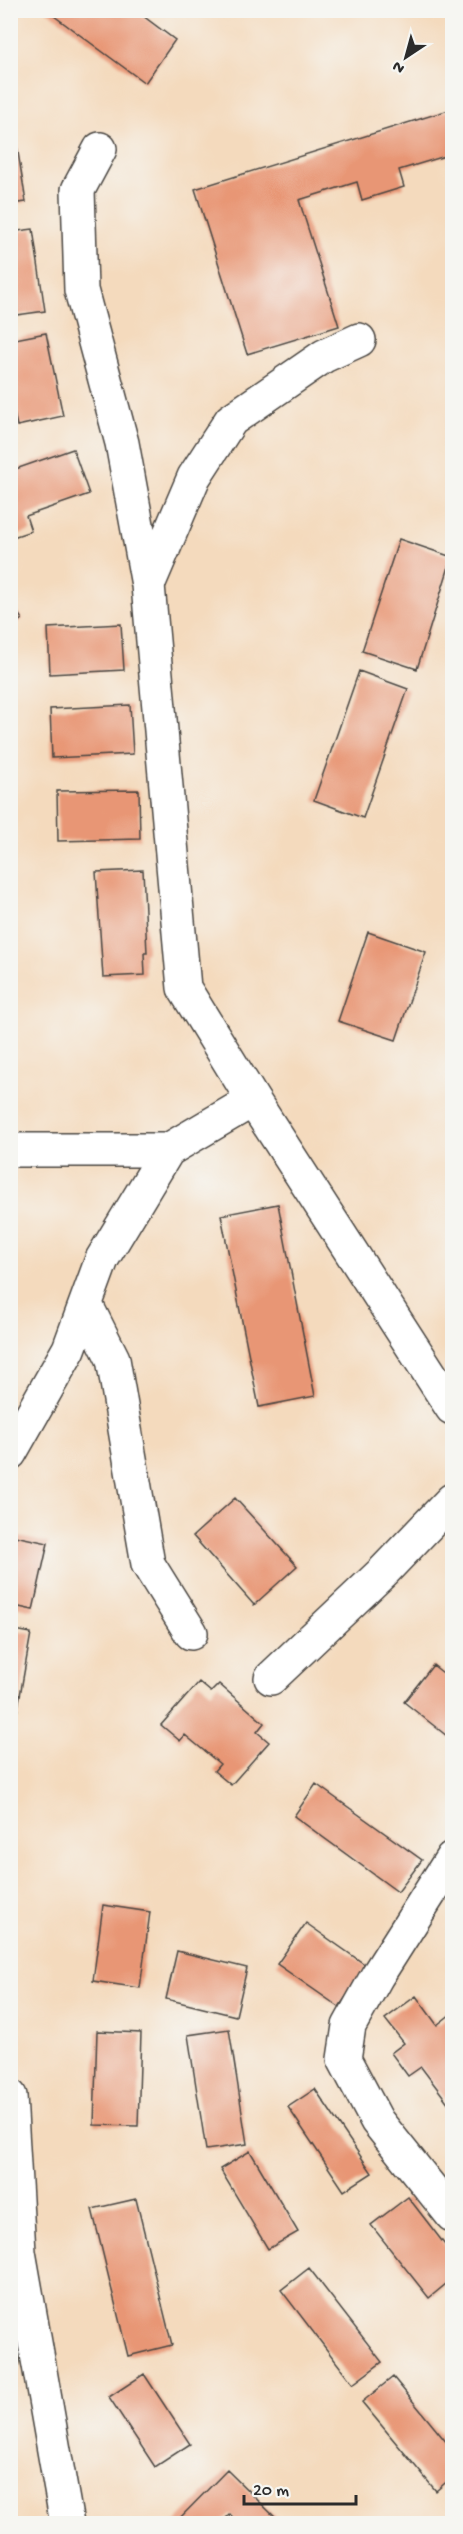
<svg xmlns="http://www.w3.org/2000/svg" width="463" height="2534" viewBox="0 0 463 2534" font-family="'Gochi Hand',sans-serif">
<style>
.building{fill:#e89675}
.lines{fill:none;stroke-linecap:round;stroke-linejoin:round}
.minor-casing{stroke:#494541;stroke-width:36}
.minor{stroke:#fff;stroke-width:33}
</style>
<rect width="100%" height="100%" fill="#f6f6f2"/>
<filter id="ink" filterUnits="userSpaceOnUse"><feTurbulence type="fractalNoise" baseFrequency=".0167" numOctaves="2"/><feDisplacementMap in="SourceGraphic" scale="12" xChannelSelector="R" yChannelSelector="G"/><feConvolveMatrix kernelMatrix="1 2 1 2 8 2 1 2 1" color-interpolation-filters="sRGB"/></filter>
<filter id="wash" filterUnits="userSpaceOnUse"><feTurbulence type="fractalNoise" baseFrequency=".008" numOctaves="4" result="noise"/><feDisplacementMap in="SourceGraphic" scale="24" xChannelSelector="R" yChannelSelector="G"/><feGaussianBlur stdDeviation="1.35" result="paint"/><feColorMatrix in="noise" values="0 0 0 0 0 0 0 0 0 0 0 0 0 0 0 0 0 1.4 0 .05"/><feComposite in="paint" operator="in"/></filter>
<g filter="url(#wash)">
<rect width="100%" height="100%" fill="#f4dabd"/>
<g id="blocks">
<path class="building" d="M46,10h89l40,30 -30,43z
M452,109v45l-53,16 5,17 -42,13 -5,-18 -58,18 40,126 -92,28 -52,-165z
M13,121l13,81 -16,2v-82z
M33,229l12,82 -35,5v-84z
M46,333l17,83 -46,10 -7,-31v-55z
M73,449l16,45 -63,22 5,15 -21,7v-67z
M399,539l53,18 -35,112 -55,-18z
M10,602l12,17 -12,8z
M121,624l3,46 -74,4 -2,-46z
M359,671l49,18 -45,129 -49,-18z
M130,705l3,49 -81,4 -2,-49z
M139,790l1,49 -82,2 -1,-50z
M143,870l4,83h-3l1,22 -42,2 -7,-105z
M368,932l58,20 -30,88 -58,-19z
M278,1204l37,192 -56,11 -38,-192z
M235,1498l62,68 -43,39 -61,-69z
M10,1535l38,8 -15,67 -23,-5z
M10,1629l21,4 -17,97h-4z
M433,1665l19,15v60l-48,-38z
M199,1682l12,10 8,-8 45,39 -7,9 12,10 -38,43 -17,-14 6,-7 -35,-29 -5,6 -19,-16z
M316,1784l106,76 -24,32 -104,-76z
M103,1905l47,7 -10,76 -47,-7z
M306,1923l61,43 -28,41 -62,-43z
M177,1951l70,17 -11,48 -70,-17z
M416,1996l21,29 14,-11 1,3v91l-31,-41 -13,9 -17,-23 13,-10 -19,-24z
M229,2029l18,115 -41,6 -18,-115z
M97,2031l44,2 -3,93 -44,-1z
M315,2089l57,84 -28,18 -56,-84z
M250,2151l48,81 -30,17 -48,-80z
M408,2197l44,57v25l-23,19 -58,-73z
M136,2199l36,146 -44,11 -36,-147z
M309,2268l73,94 -29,22 -72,-94z
M144,2374l46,70 -35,23 -46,-70z
M393,2377l59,72v28l-16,14 -74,-89z
M227,2470l55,54h-43l-9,-10 -10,10h-46z"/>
</g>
</g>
<g filter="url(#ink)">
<use href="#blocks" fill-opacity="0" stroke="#494541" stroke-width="1.5"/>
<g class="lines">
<defs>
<path id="minor" d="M100,149l-22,41 3,100 41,153 26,142 36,403 69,112 199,308
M148,585l46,-108 37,-57 93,-64 35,-16
M10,1150h158
M86,1305l27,54 35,205 43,69
M10,1453l59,-104 33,-90 66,-109 85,-50
M271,1678l112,-106 69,-72
M452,1858l-75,118 -28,50 -5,33 33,62 75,94
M10,2096l9,156 48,272"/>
</defs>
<use href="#minor" class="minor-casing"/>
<use href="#minor" class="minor"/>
</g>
</g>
<rect width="463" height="2534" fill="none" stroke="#f6f6f2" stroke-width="36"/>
<g transform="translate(406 57) rotate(216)" stroke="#f6f6f2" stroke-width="4.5" paint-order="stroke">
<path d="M0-4.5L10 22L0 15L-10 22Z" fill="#2b2b2b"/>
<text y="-9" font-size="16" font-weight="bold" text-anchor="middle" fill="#2b2b2b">N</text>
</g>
<path d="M244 2495v9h112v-9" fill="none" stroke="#2b2b2b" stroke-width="3"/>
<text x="253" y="2495" font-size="18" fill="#2b2b2b" stroke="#f6f6f2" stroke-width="4.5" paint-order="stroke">20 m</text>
</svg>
